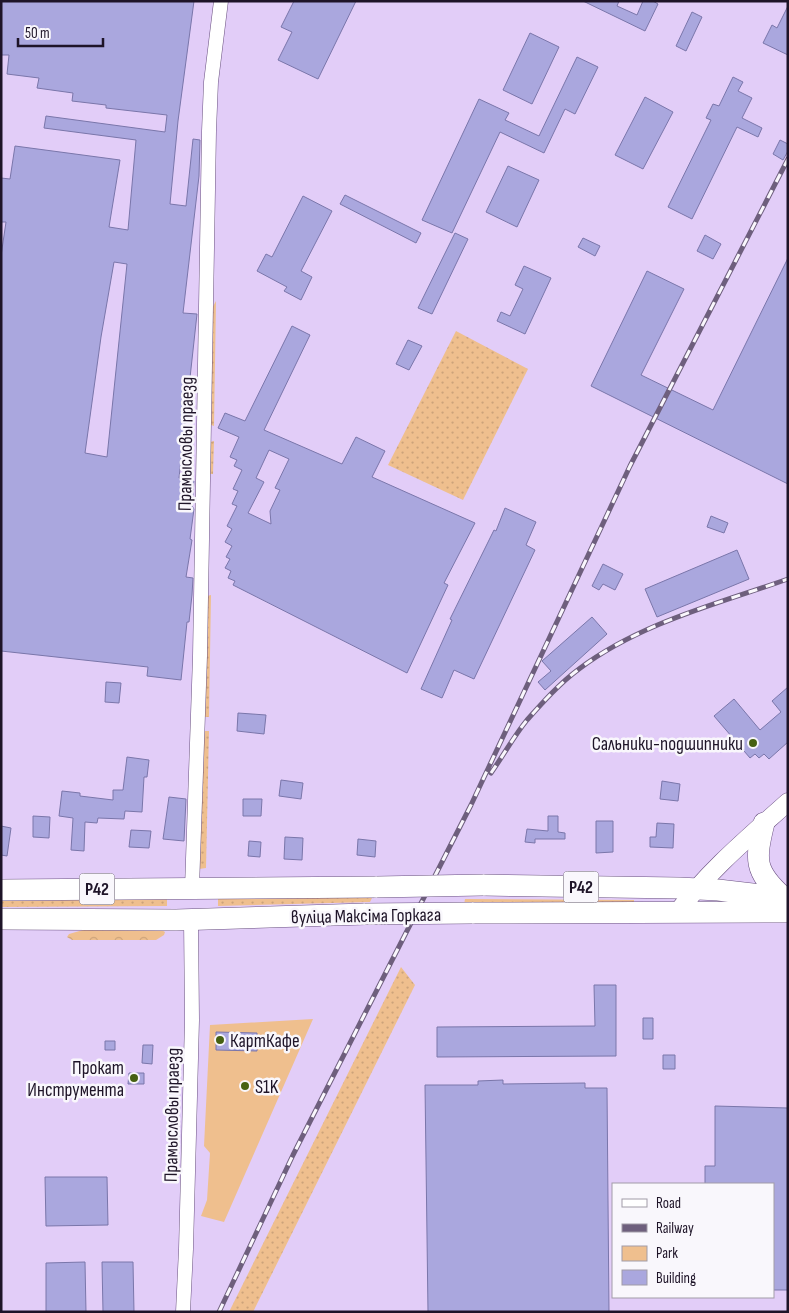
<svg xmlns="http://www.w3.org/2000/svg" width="789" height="1313" viewBox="0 0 789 1313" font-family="'Sofia Sans Condensed',sans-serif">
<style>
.grass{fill:url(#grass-dots)}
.forest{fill:url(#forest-crowns)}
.park{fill:#efbf8e}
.building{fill:#aaa7de;stroke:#7a76aa;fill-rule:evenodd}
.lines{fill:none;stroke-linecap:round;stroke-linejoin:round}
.minor-casing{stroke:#6a5181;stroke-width:15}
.tertiary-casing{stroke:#6a5181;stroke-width:19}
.primary-casing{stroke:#6a5181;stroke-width:22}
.minor{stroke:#fff;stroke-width:14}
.tertiary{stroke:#fff;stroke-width:18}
.primary{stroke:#fff;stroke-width:21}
.rail-casing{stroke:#6e5f7d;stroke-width:5}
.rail{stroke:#f9f7fc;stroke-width:3;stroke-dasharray:9;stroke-linecap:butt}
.primary-bridge-casing{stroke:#6a5181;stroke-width:22;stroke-linecap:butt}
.primary-bridge{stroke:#fff;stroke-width:21}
.poi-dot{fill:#466112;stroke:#f9f7fc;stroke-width:2}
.labels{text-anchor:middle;stroke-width:5;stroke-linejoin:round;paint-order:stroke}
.shield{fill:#f9f7fc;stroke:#605868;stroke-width:1}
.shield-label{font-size:18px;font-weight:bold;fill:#1e1428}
.street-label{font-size:19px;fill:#1e1428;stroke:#f9f7fc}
.poi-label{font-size:19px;fill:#1e1428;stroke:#f9f7fc;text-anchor:end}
</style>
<defs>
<pattern id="grass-dots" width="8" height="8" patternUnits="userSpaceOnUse" patternTransform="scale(1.25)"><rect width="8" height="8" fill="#efbf8e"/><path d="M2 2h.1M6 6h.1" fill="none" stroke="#cca37a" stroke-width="1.8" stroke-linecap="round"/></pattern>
<pattern id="forest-crowns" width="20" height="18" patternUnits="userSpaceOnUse" patternTransform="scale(1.25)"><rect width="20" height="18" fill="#efbf8e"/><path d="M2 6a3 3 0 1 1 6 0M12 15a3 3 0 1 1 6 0" fill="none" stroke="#cca37a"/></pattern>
</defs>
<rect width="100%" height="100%" fill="#e2cdf8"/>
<path class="grass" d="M216,301l-2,125 -6,-2 2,-112z
M456,331l72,38 -65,131 -75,-35z
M214,441l-1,33h-4l1,-32z
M211,595l-2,122h-7l5,-121z
M202,731h7l-3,137 -7,1z
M373,896l-3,6 -152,4v-7z
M167,899v7l-166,1v-6z
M465,899l169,1v6l-170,-1z
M401,967l14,18 -162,327h-24z"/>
<path class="forest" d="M160,929l5,3 -1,3 -8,5h-84l-5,-3 2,-3 14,-4z"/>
<path class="park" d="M313,1019l-89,203 -23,-6 6,-16 3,-47 -6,-7 6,-121z"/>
<path class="building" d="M1,1h193l-16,120 -8,83 16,2 7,-67 7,1 -1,36 -16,137 14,1 -18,164 15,3 -2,25 2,3 -4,30 2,1 -6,37 7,1 -1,17 -3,27h-2l-6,58 -34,-4 1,-9 -147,-16v-395l5,-34h-5v-44l9,1 5,-33 105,14 -11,67 19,3 8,-90 -92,-12 2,-12 119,16 2,-17 -61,-7v-3l-34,-4 1,-8 -36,-5 2,-10 -32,-4 2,-19h-8zM114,262l13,2 -20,193 -22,-4 16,-116z
M294,1h62l-38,78 -40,-19 14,-28 -11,-5z
M583,1h36l-2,5 20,9 6,-14h10l5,3 -13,27z
M788,6v49l-25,-12 9,-18 5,3z
M692,12l10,5 -16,34 -10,-5z
M530,33l29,14 -27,57 -29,-14z
M577,57l21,10 -23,47 -10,-5 -21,44 -44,-21 -48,101 -30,-13 57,-121 30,14 -4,7 34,16z
M733,77l10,5 -5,9 14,7 -10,20 20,10 -4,9 -21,-10 -45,92 -24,-12 43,-87 -5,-2 7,-14 6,2z
M645,97l28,15 -30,57 -28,-14z
M780,140l8,4v7l-5,9 -10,-6z
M508,166l31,14 -22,47 -31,-15z
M345,195l76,38 -5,10 -76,-39z
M303,196l29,15 -31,60 11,6 -11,23 -17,-9 3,-4 -30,-16 9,-17 6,3z
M455,233l13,6 -36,75 -14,-6z
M705,235l16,9 -8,15 -16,-8z
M583,238l17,8 -5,10 -17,-9z
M788,258v226l-197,-98 56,-115 37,18 -43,86 72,35z
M524,266l27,12 -26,56 -28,-13 4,-9 9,4 13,-27 -8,-4z
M292,326l18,9 -46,95 78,34 14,-27 29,14 -13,26 103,46 -31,60 4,2 -41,88 -174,-88 2,-4 -7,-3 3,-7 -6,-3 5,-9 -4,-2 6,-11 -7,-4 7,-13 -5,-3 10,-20 -5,-2 6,-13 -5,-2 9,-19 -8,-4 3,-6 -7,-3 9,-20 -21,-9 7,-15 20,8zM269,450l20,9 -14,29 5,2 -10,21 1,13 -23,-11 16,-31 -8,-4z
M408,340l14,6 -13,24 -13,-6z
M505,508l31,14 -10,23 9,5 -61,129 -20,-9 -12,28 -21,-9 31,-69 -2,-1 44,-89 2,1z
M711,516l17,7 -4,10 -17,-6z
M737,550l12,29 -92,38 -12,-28z
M603,564l20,10 -8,16 -12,-6 -4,6 -7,-4z
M592,617l15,17 -62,56 -7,-8 13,-11 -9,-10z
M106,682l15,1 -2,20 -14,-1z
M788,687v55l-19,17 -5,-5 -5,4 -4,-4 -5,4 -36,-42 20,-17 26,31 21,-18 -9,-11z
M238,713l28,2 -2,19 -27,-3z
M127,757l22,3 -2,17h-3l-2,35 -17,-1 -1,8 -26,-1 -1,5 -12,-1 -1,29 -13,-1 2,-32 -14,-2 3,-25 18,2v3l33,4v-10h10z
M281,780l22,3 -2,16 -22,-3z
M662,781l18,3 -2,17 -18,-2z
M169,797l17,2 -2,42 -21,-2z
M243,799h19l-1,17h-18z
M33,816l17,1 -1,21 -16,-1z
M548,816h10v16l7,1v6h-30v4l-10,-1 2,-13 21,2z
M596,821h17v31l-17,1z
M657,823l17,1 -1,24 -23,-1v-10h6z
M1,826l10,2 -4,28 -6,-1z
M131,830l20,1 -2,17 -20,-1z
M285,837l18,1 -1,22 -18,-1z
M358,839l18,2 -1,16 -18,-2z
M249,841l12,1 -1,15 -12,-1z
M594,985h22v71l-179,1v-30l158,-1z
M643,1018h10v21h-10z
M216,1032l41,1v18l-41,-1z
M105,1041h10v9h-10z
M143,1045h10l-1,19 -10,-1z
M663,1055h12v14h-12z
M129,1073h15v11h-16z
M503,1080v4l82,-1v5h22l2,224h-181l-3,-227h53v-4z
M715,1106l73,2v182h-15v-106h-68v-18h10z
M45,1177h62l1,48 -62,1z
M85,1262l1,50h-40v-49z
M102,1262h31l1,50h-31z"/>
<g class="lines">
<defs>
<path id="minor" d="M192,888l8,-232 9,-525 2,-49 10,-81
M183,1312l3,-63 6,-229 -1,-101"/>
<path id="tertiary" d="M677,913c32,-43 72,-76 111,-111"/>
<path id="primary" d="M764,823c-9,37 -10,48 19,74
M483,885l196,3 39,2 70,8
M1,890l376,-3
M472,913l316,-1
M1,919l175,1 189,-6"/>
</defs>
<use href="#minor" class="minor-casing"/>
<use href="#tertiary" class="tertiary-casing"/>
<use href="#primary" class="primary-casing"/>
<use href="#minor" class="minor"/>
<use href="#tertiary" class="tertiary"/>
<use href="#primary" class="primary"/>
<defs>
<path id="rail" d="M491,773c12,-17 23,-37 36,-53 16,-18 33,-37 52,-51 61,-46 138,-65 209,-90
M219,1312l74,-157 178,-350 159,-339 158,-307"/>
</defs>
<use href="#rail" class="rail-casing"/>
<use href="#rail" class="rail"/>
<defs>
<path id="primary-bridge" d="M377,887l106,-2
M365,914l107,-1"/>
</defs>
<use href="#primary-bridge" class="primary-bridge-casing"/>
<use href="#primary-bridge" class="primary-bridge"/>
</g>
<g class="poi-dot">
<circle cx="753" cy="743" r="5"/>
<circle cx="220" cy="1040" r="5"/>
<circle cx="134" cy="1078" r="5"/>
<circle cx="245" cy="1086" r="5"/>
</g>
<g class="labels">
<g class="shield">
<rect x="563.5" y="871.5" width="35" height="31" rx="4"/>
<rect x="79.5" y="873.5" width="35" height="31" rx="4"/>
</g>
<g class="shield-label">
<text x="581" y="893">Р42</text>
<text x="97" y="895">Р42</text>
</g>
<g class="street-label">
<text transform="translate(185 444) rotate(-89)" y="7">Прамысловы праезд</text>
<text transform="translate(366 915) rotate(-1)" y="7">вуліца Максіма Горкага</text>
<text transform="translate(171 1115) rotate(-89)" y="7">Прамысловы праезд</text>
</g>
<g class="poi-label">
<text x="743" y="750">Сальники-подшипники</text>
<text x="230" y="1047" text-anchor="start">КартКафе</text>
<text x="124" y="1074">Прокат<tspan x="124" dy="22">Инструмента</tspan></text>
<text x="255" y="1093" text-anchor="start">S1K</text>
</g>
</g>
<rect width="789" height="1313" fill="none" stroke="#1e1428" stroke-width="5"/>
<rect x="612" y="1183" width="162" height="115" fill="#f9f7fc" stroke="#a19ca7"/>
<rect x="622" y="1199" width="25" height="8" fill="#ffffff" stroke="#a19ca7"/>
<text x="656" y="1208" font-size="15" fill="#1e1428">Road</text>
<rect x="622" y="1224" width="25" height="8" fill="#6e5f7d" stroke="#a19ca7"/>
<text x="656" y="1233" font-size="15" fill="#1e1428">Railway</text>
<rect x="622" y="1246" width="25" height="15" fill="#efbf8e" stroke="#a19ca7"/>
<text x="656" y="1258" font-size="15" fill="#1e1428">Park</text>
<rect x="622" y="1270" width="25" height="15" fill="#aaa7de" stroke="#a19ca7"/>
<text x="656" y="1283" font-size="15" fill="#1e1428">Building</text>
<path d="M18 38v8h85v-8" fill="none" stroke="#1e1428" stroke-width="2.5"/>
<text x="25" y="38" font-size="15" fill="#1e1428" stroke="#f9f7fc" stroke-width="4" paint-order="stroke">50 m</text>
</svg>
